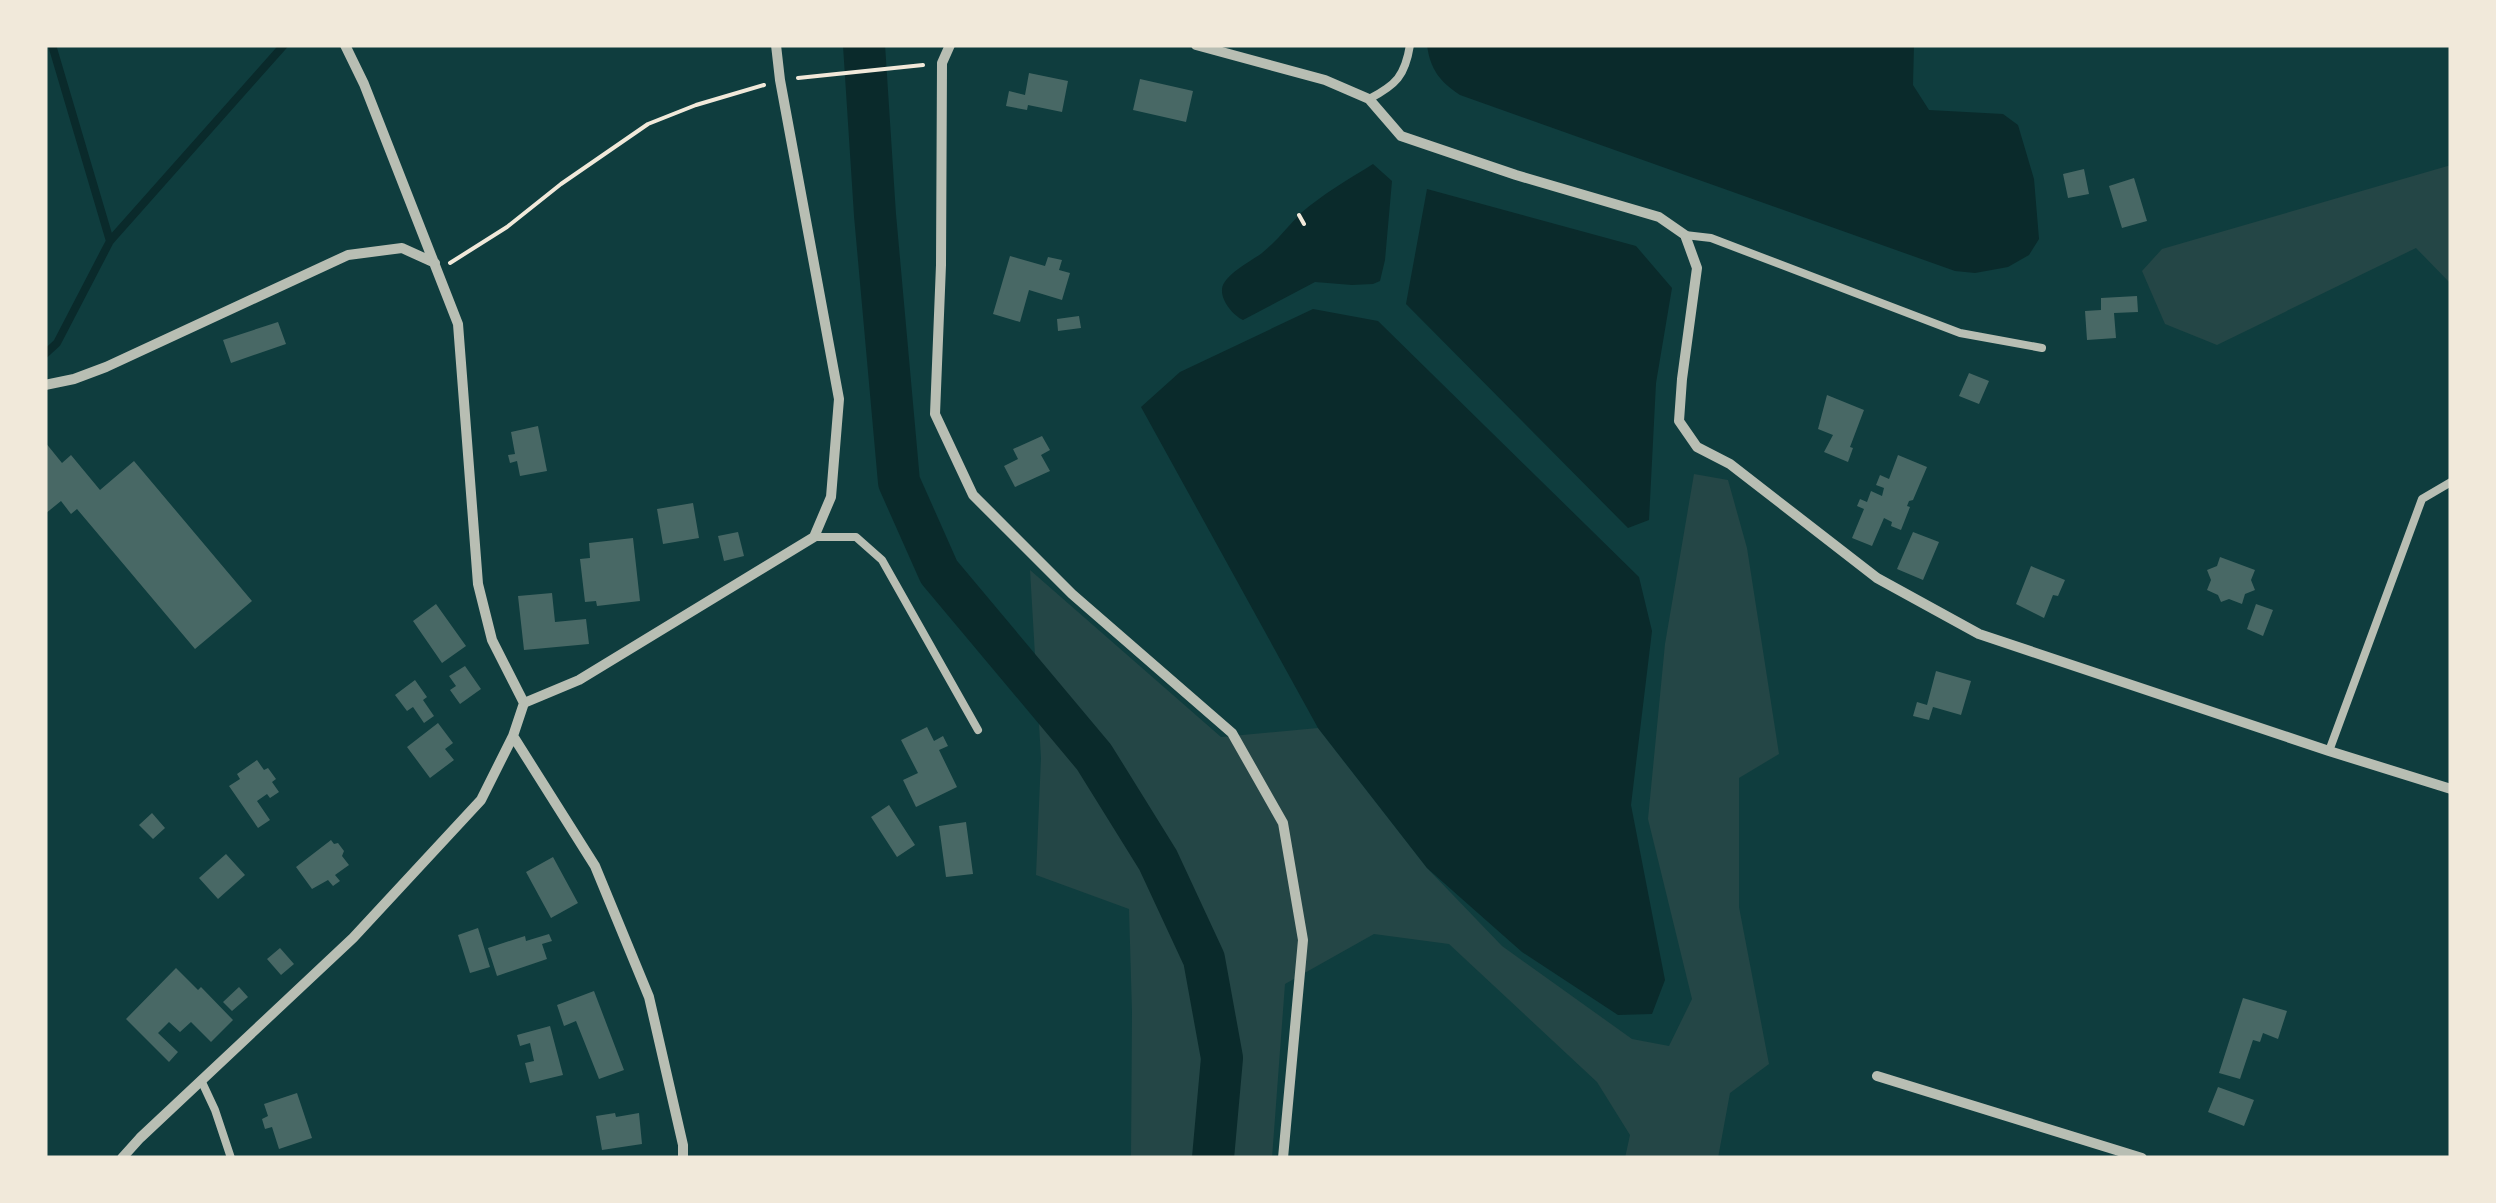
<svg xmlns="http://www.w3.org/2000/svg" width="2496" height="1203" viewBox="0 0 2496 1203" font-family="'Golos Text',sans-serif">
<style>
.green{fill:#244646}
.water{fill:#0a2a2b}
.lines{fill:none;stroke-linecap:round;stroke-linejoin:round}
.stream{stroke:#0a2a2b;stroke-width:8}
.river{stroke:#0a2a2b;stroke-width:42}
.building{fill:#486865}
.path{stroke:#f1e9da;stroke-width:4}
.service{stroke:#b8beb3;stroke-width:8}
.minor{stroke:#b8beb3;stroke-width:10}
</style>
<rect width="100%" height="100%" fill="#0f3d3e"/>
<path class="green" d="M2451,165v119l-35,-36 -199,97 -52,-21 -23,-53 20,-22z
M1694,474l34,6 19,68 32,206 -40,24v129l30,157 -39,29 -12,65h-93l5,-23 -33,-53 -148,-138 -75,-10 -89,50 -13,174h-141l1,-146 -3,-103 -93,-34 5,-117 -11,-188 191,167 97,-9 109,140 75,78 130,93 37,7 23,-47 -44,-180 17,-175z"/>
<path class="water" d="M1427,45h487l-1,40 16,25 74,4 15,11 16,54 5,60 -10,16 -21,12 -33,6 -20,-2 -495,-176c-20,-13 -30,-26 -33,-50z
M1373,164l19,17 -7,79 -5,21 -7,3 -21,1 -37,-3 -72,38c-10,-5 -22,-19 -21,-31 1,-14 31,-29 40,-36 15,-12 26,-27 39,-40 22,-19 48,-34 72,-49z
M1427,189l209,57 36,42 -16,95 -7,137 -21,8 -222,-224z
M1313,309l65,12 261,256 13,54 -21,174 34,175 -13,34 -34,1 -96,-63 -95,-84 -109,-140 -177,-321 39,-35z"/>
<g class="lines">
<path class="stream" d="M52,45l58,196
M45,354l12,-11 53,-102 174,-196"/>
<path class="river" d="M864,45l11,170 24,267 40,90 155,185 64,103 46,99 18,99 -9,100"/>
</g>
<path class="building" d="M1029,73l39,8 -6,31 -34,-7 -1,5 -21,-4 3,-15 16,4z
M1140,79l53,12 -7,31 -53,-12z
M2084,169l5,25 -21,4 -5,-24z
M2134,178l13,43 -25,7 -13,-42z
M1010,256l35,10 3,-9 14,3 -3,10 11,3 -8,27 -33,-10 -9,32 -27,-8z
M2137,296l1,16 -24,1 2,25 -29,2 -2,-29 16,-1v-12z
M1079,316l2,12 -23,3 -1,-12z
M278,322l8,22 -55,19 -8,-23z
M1969,373l20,8 -10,23 -20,-8z
M1827,395l37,15 -14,37 3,1 -5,14 -24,-10 9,-17 -15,-6z
M538,426l9,45 -27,5 -3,-15 -7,2 -2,-8 7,-1 -4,-22z
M1042,436l8,14 -9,5 9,16 -35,16 -11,-21 14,-7 -5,-10z
M45,442l17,21 9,-8 29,35 34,-29 118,140 -57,48 -118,-140 -6,5 -10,-13 -16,13z
M1898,455l29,12 -14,33 -4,1 -2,5 3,1 -9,23 -10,-4 1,-4 -8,-4 -12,28 -20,-8 12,-29 -7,-3 3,-7 7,3 4,-11 11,5 2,-8 -8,-3 4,-10 9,4z
M693,503l6,35 -36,6 -6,-35z
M738,532l6,24 -20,5 -6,-25z
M1913,532l26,10 -16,38 -26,-11z
M633,538l7,63 -43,5 -1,-5 -11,1 -5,-43 10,-1 -1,-15z
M2220,557l35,13 -4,10 4,10 -10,4 -3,10 -13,-5 -8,3 -3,-7 -11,-5 4,-10 -4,-10 10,-4z
M2031,566l34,14 -7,16 -5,-1 -9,23 -28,-14z
M552,593l3,29 31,-3 3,25 -65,6 -6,-54z
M436,604l30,42 -24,17 -29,-42z
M2256,604l17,6 -10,26 -16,-7z
M465,666l16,23 -21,15 -10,-14 6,-4 -7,-10z
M1936,671l35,10 -10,34 -28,-8 -4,13 -16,-4 4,-14 10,3z
M415,680l12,17 -4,3 11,16 -10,7 -11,-16 -6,4 -12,-16z
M438,723l15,20 -8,6 9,11 -24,18 -23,-31z
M927,727l7,14 9,-5 5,10 -9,4 18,37 -41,20 -13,-27 15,-7 -17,-33z
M257,760l7,10 4,-2 8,11 -4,3 7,10 -9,6 -3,-4 -10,7 13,19 -12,8 -29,-42 11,-7 -3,-5z
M889,805l26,40 -18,12 -26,-40z
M152,813l13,15 -12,11 -14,-14z
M966,822l7,52 -27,3 -7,-51z
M331,840l3,4 4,-1 6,8 -2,5 7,9 -14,10 5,6 -7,5 -5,-6 -16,9 -16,-22z
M226,854l19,21 -27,24 -19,-21z
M553,857l25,46 -27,15 -25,-46z
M478,928l12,39 -20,6 -12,-38z
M549,934l3,7 -10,3 5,15 -50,17 -9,-28 37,-12 1,5z
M280,948l14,16 -13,11 -14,-16z
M176,968l22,22 3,-3 32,33 -22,22 -20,-20 -11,10 -11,-10 -11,11 20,19 -9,10 -43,-43z
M239,987l9,10 -16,14 -9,-9z
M594,991l30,79 -25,9 -23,-58 -12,5 -7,-21z
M2243,998l44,13 -9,28 -15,-6 -3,9 -7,-2 -13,39 -21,-6z
M550,1026l13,49 -33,8 -5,-20 9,-2 -4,-18 -10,3 -3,-11z
M2218,1087l36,13 -10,26 -36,-14z
M297,1093l15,45 -33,11 -7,-22 -7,2 -3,-10 6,-3 -4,-12z
M615,1113l1,4 23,-4 3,31 -40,6 -6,-34z"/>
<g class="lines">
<path class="path" d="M798,78l125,-13
M1299,215l5,9
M450,263l57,-36 54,-43 87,-60 48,-19 68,-20"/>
<path class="service" d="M1369,99c27,-14 36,-23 41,-54
M1685,235l26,3 249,95 82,15
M814,537h42l26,23 96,170
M2329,751l93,-252 29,-17
M201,1080l14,30 16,48"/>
<path class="minor" d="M345,45l19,39 94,240 20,260 14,56 32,63
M950,45l-8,18 -1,202 -6,149 38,81 99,99 160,139 51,90 20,117 -20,218
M1196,45l129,35 44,19 32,37 115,39 143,42 26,18 12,33 -15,111 -3,42 18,26 33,17 147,114 102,56 350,117 122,38
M45,385l29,-6 32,-12 242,-112 54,-7 33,15
M513,736l82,130 54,131 34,148v13
M1877,1076l265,82
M122,1158l18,-20 213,-200 128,-138 32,-64 11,-33 55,-23 235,-143 17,-40 8,-98 -59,-319 -4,-35"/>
</g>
<rect width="2496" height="1203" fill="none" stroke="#f1e9da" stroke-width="95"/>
</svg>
